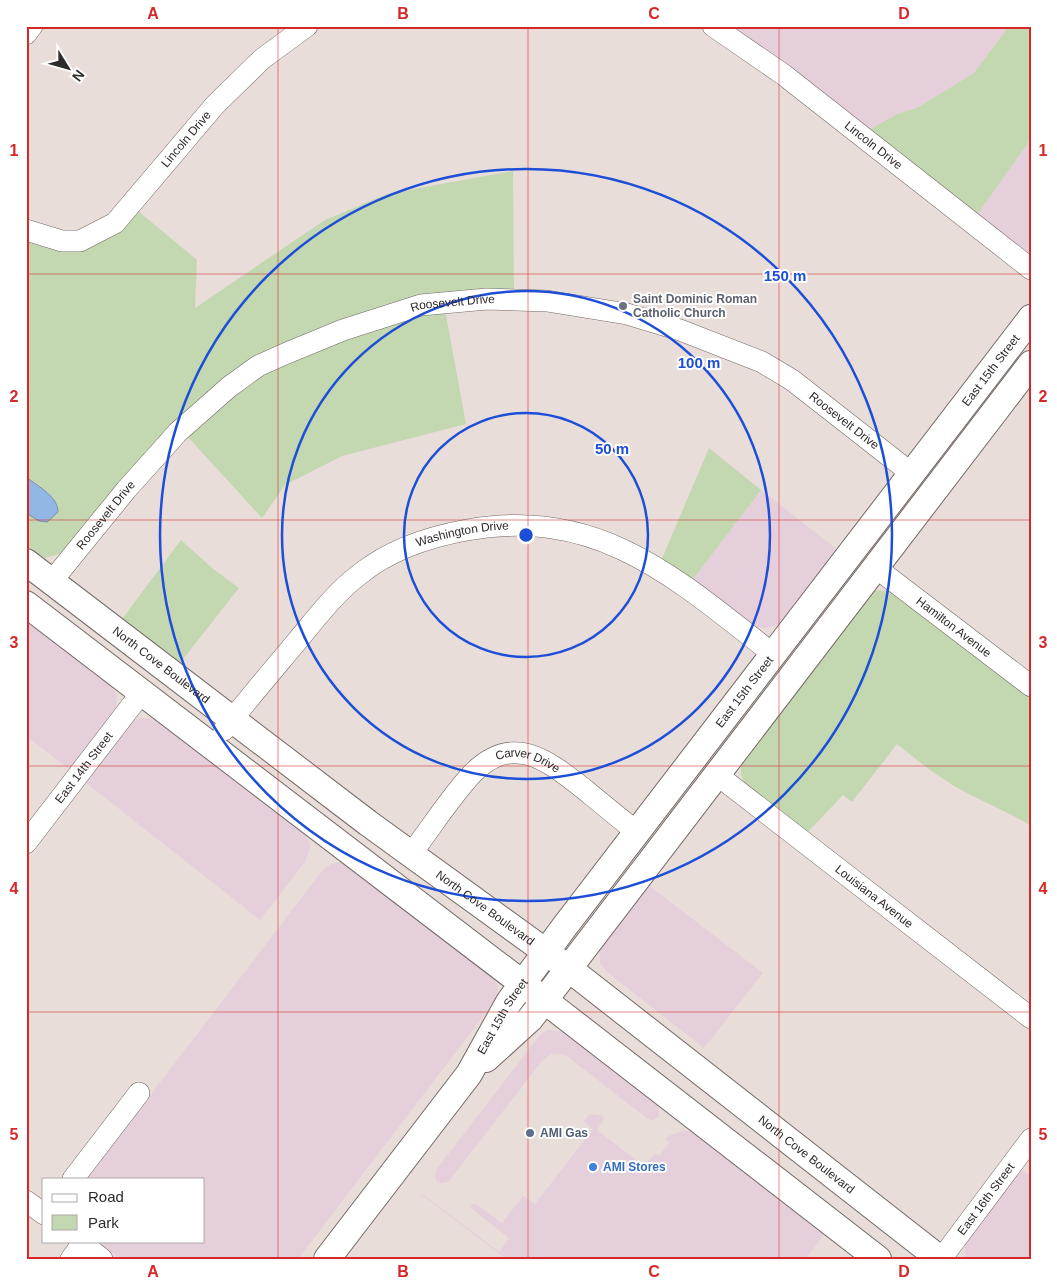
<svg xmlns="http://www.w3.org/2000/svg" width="1057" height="1285" viewBox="0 0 1057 1285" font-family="Helvetica,sans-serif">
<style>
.commercial{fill:#e5cfdb}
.green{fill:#c3d7b1}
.water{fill:#92b7e5;stroke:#748dad}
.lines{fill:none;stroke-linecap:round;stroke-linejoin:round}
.minor-casing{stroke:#726965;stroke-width:22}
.major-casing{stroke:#726965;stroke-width:28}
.minor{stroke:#fff;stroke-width:21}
.major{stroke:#fff;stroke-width:26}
.grid{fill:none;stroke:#d62828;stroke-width:1;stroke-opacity:0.55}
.ring{fill:none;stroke:#1d4ed8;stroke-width:2.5}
.worship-dot{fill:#6b7280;stroke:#fff;stroke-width:2}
.service-dot{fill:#5c6f8a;stroke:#fff;stroke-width:2}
.shop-dot{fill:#3f7fe0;stroke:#fff;stroke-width:2}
.labels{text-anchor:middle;stroke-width:4;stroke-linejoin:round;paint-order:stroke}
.street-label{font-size:12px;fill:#2f2b2a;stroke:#fff}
.worship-label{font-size:12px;font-weight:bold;fill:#5b616d;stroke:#fff;text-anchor:start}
.service-label{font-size:12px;font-weight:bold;fill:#4e5e75;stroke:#fff;text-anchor:start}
.shop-label{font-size:12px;font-weight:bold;fill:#366cbe;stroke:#fff;text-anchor:start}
.centre{fill:#1d4ed8;stroke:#fff;stroke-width:2.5}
.ring-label{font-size:15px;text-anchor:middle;font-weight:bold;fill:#1d4ed8;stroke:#fff;stroke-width:4;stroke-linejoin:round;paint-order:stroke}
.neatline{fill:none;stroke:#d62828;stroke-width:2}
.grid-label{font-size:16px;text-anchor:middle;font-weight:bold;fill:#d62828}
</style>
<rect width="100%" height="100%" fill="#e8ddd9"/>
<path class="commercial" d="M727,26h282l-35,47 -57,35 -20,6 -30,17z
M1031,139v117l-55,-40z
M761,490l77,60 -52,70 -11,6 -13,2 -10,-2 -61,-44z
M26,621l85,64 6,10 -1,14 -44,62 -46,-35z
M140,718h11l7,3 145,111 6,9 1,7 -5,14 -45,58 -175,-138 46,-60z
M341,862l150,113 7,12 -1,11 -199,261h-178l-23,-18h107v-62h-118l236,-308 9,-7z
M647,884l116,89 -59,75 -97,-76 -7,-9v-17z
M548,1030l16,2 94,73 1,11 -6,4 -5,-1 -80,-62 -7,-3h-10l-10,8 -92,119 -4,2h-7l-3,-6 1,-7 104,-135z
M590,1114l12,2 2,3 -7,11 47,36 11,-13 4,3 10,-13 -4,-4 5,-4 13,-4h9l133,102 -19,26h-300l-80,-61 -8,-3 7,1 74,56 10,-14 -37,-29 -2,-4 6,-1 26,19 21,-27 12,8 58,-75 -10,-8z
M1018,1167l13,10v82h-66v-17z"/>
<path class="green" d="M1009,26h22v113l-55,77 -109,-85 30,-17 20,-6 57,-35z
M513,171l1,121 -232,53 -223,209 -14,4 -19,-12v-307l28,9 1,2 14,2 69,-41 59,49 -2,48 130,-88 62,-26z
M445,310l21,114 -124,32 -57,29 -23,33 -75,-82 36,-31 33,-25 24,-14 105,-41z
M709,448l52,42 -70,92 -30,-21z
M181,540l31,28 27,20 -59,75 -58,-44z
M879,590l13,2 139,104v130c-22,-14 -46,-23 -68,-35 -24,-13 -45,-30 -66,-47l-45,58 -9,-7 -37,39 -61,-50 -4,-9v-13l131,-170z"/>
<path class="water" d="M26,477c11,9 32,19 32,35l-11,10 -8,-1 -13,-8z"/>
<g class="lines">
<defs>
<g id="minor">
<path id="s1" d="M713,26l71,49 247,194"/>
<path d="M26,34l6,-8"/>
<path id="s2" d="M26,230l36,11h18l35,-18 100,-118 47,-46 45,-33"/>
<path id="s3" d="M875,567l156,119"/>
<path id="s4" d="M52,581l74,-91 52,-58 51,-45 29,-21 29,-13 56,-23 78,-25 66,-6 60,2 80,13 53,16 82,32 30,18 119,93"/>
<path id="s5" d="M224,730c24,-31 49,-60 74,-90 19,-23 38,-48 62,-66 31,-25 68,-37 107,-44 132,-24 210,49 306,124"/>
<path id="s6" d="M716,774l315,244"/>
<path id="s7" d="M26,843l116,-151"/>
<path id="s8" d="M411,854c20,-26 38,-55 60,-79 41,-43 75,-16 113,14 17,14 35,29 53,43"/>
<path d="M73,1179l66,-86"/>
<path d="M26,1201l18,13"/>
<path d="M79,1241l23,18"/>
<path d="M71,1259l11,-15"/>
<path id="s9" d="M941,1259l90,-120"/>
</g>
<g id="major">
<path id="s10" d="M26,562l342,261 200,145 372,291"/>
<path d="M26,604l518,396 334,259"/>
<path d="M486,1059l44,-40 501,-655"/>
<path id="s11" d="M327,1259l142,-185 40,-72 56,-76 466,-608"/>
</g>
</defs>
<use href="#minor" class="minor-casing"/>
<use href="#major" class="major-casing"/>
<use href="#minor" class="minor"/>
<use href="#major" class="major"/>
</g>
<path class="grid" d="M278,26v1233M528,26v1233M779,26v1233M26,274h1005M26,520h1005M26,766h1005M26,1012h1005"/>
<g class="ring">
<circle cx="526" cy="535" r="122"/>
<circle cx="526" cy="535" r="244"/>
<circle cx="526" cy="535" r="366"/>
</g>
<circle class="worship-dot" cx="623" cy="306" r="5"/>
<circle class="service-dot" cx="530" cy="1133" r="5"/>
<circle class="shop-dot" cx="593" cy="1167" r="5"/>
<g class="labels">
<g class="street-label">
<text dy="4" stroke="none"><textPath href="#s2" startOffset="205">Lincoln Drive</textPath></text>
<text dy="4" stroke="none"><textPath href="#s1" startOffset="200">Lincoln Drive</textPath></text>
<text dy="4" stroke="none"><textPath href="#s4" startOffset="505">Roosevelt Drive</textPath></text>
<text dy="4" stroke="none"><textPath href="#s11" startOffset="1110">East 15th Street</textPath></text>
<text dy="4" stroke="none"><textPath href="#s4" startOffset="925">Roosevelt Drive</textPath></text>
<text dy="4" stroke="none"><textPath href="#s4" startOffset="85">Roosevelt Drive</textPath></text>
<text dy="4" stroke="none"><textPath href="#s5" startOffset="319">Washington Drive</textPath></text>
<text dy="4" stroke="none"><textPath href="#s3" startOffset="99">Hamilton Avenue</textPath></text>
<text dy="4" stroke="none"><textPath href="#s10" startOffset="170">North Cove Boulevard</textPath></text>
<text dy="4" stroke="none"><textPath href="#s11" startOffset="705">East 15th Street</textPath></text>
<text dy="4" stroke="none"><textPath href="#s8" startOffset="164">Carver Drive</textPath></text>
<text dy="4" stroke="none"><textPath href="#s7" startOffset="95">East 14th Street</textPath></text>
<text dy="4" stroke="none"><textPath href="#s6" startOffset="200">Louisiana Avenue</textPath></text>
<text dy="4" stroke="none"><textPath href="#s10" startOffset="575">North Cove Boulevard</textPath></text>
<text dy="4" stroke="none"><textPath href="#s11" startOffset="300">East 15th Street</textPath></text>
<text dy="4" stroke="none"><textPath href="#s10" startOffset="980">North Cove Boulevard</textPath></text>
<text dy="4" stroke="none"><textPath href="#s9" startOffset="75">East 16th Street</textPath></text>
</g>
<g class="worship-label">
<text x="633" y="303">Saint Dominic Roman<tspan x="633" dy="14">Catholic Church</tspan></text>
</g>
<g class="service-label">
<text x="540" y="1137">AMI Gas</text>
</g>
<g class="shop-label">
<text x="603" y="1171">AMI Stores</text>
</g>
</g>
<circle cx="526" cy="535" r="8" class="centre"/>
<g class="ring-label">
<text x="785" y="281">150 m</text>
<text x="699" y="368">100 m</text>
<text x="612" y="454">50 m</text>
</g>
<rect width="1057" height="1285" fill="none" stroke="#ffffff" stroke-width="55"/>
<rect x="42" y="1178" width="162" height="65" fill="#ffffff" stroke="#acaaaa"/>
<rect x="52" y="1194" width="25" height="8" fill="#ffffff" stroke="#acaaaa"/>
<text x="88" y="1202" font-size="15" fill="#2f2b2a">Road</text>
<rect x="52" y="1215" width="25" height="15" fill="#c3d7b1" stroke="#acaaaa"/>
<text x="88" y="1228" font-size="15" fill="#2f2b2a">Park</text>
<g transform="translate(68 68) rotate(127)" stroke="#ffffff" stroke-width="4" paint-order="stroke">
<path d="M0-4L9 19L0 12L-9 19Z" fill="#2f2b2a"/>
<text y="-8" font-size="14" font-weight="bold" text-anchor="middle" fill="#2f2b2a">N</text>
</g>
<rect x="28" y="28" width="1002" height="1230" class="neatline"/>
<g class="grid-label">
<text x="153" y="19">A</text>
<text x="403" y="19">B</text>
<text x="654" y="19">C</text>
<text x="904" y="19">D</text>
<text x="14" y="156">1</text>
<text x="1043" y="156">1</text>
<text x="14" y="402">2</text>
<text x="1043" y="402">2</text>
<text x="14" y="648">3</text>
<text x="1043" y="648">3</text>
<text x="14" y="894">4</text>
<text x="1043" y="894">4</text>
<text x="14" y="1140">5</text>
<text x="1043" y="1140">5</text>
<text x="153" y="1277">A</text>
<text x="403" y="1277">B</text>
<text x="654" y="1277">C</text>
<text x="904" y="1277">D</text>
</g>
</svg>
